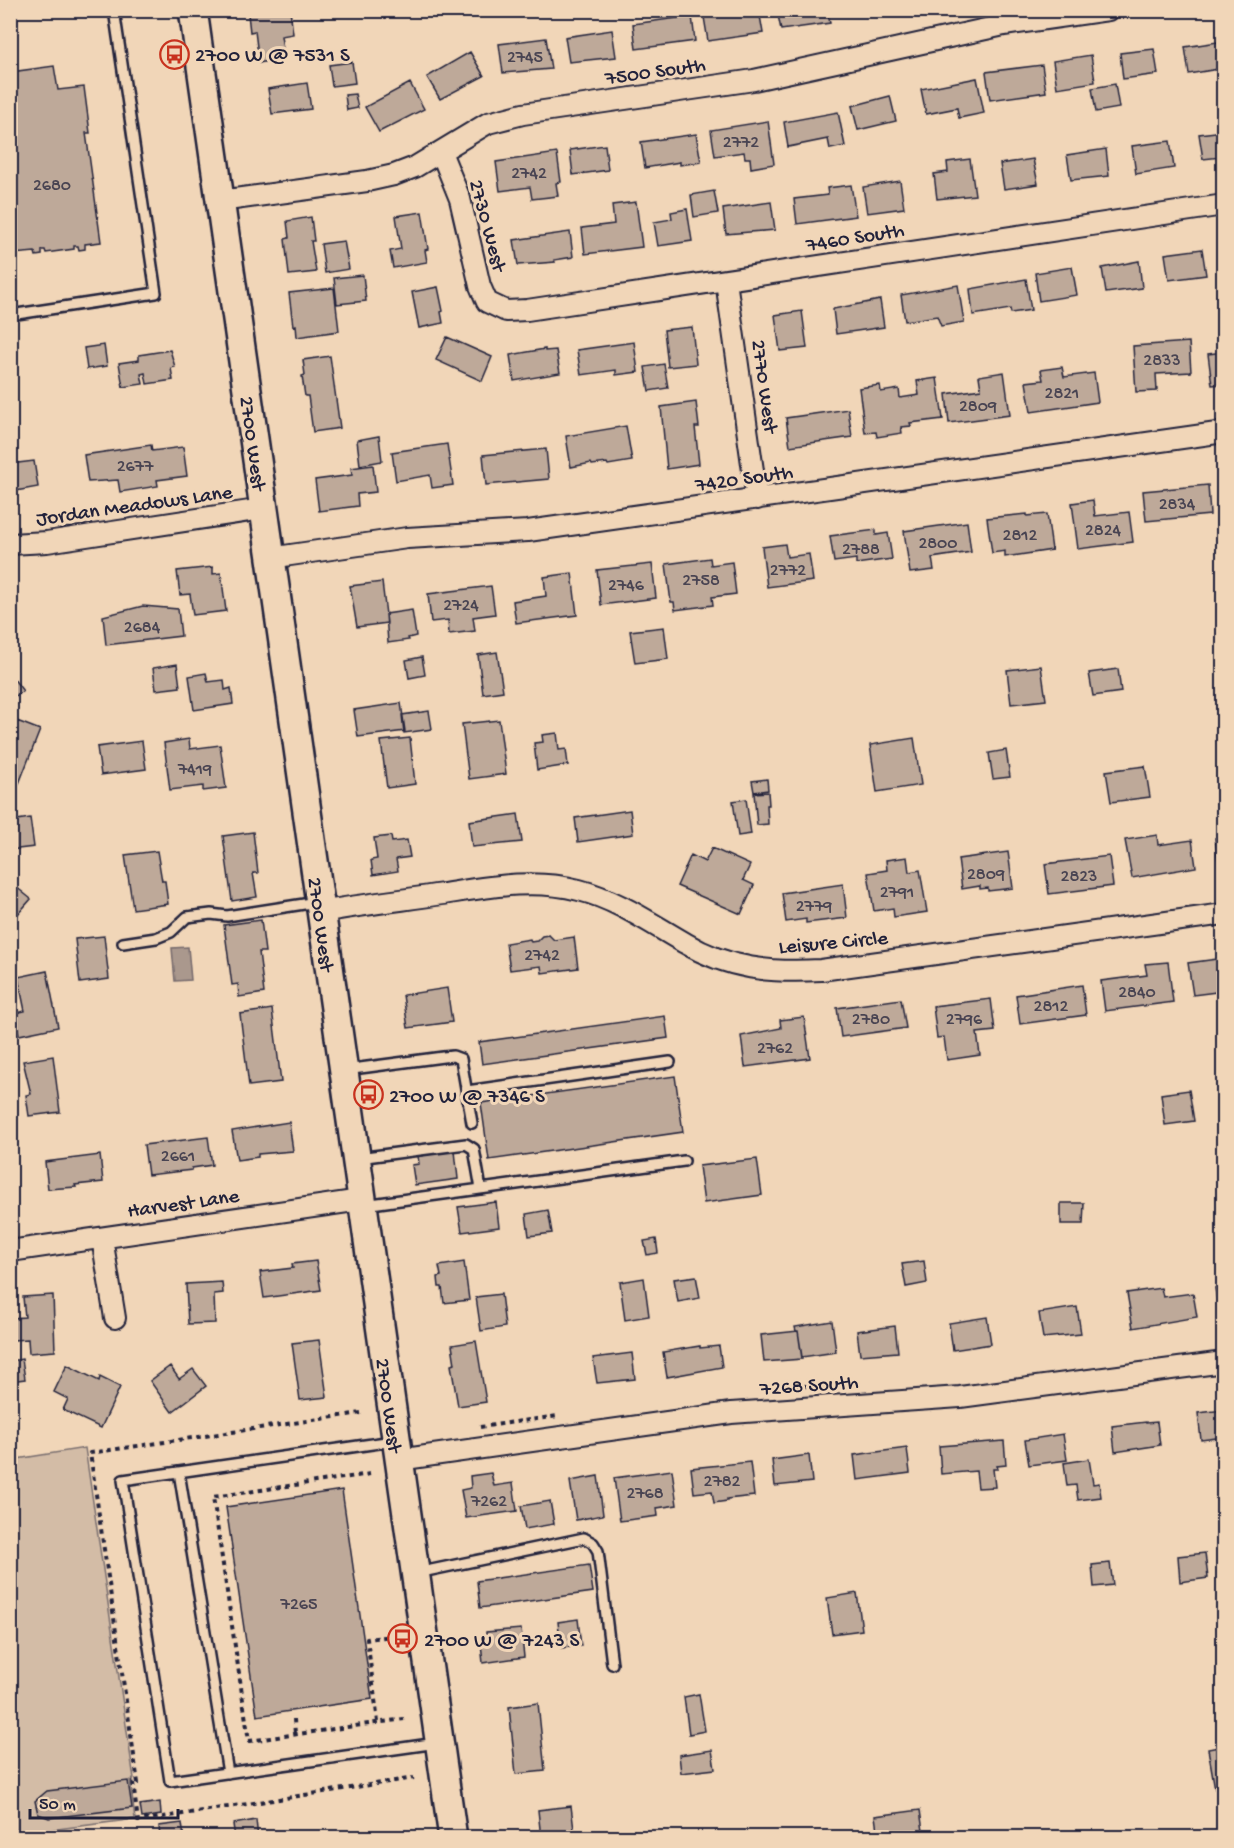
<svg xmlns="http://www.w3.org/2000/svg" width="1234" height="1848" viewBox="0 0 1234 1848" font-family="'Gochi Hand',sans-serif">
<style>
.green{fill:#d3bca6;stroke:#7a6f70;stroke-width:1.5}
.water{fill:#aa988d;stroke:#74696c;stroke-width:1.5}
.building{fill:#bea999;stroke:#22223b;stroke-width:1.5}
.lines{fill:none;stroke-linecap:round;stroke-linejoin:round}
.service-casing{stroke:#22223b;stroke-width:14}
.minor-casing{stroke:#22223b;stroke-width:24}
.secondary-casing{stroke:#22223b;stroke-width:32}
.path{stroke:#22223b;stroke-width:4;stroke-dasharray:4.5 4.5;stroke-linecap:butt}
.service{stroke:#f1d6b8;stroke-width:9}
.minor{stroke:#f1d6b8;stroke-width:20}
.secondary{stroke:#f1d6b8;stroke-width:27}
.labels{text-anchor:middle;stroke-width:6;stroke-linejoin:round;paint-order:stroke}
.number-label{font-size:18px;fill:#494452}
.poi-label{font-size:21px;fill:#22223b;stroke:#f1d6b8;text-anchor:start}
.street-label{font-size:21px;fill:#22223b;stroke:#f1d6b8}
</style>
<rect width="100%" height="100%" fill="#f1d6b8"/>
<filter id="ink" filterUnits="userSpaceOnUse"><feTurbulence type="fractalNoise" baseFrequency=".0167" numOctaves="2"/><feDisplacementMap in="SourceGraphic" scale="12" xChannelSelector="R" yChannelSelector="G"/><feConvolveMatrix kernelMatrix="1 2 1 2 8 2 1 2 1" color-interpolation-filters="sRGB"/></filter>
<g filter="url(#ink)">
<path class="green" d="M85,1448l49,331 -4,1 5,39 -108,14v2l-16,2v-377z"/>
<path class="water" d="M188,947l3,33 -16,1 -3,-33z"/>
<path class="building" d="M251,10h39l3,24 -12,2 2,13h-4l2,9 -22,5 -4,-32 -5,1 -2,-18 4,-1z
M672,10h21v3l-20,3z
M745,10h14l4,23 -55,8 -4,-24z
M777,10h50l3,13 -49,7z
M692,16l3,25 -59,8 -3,-25z
M612,30l4,27 -47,5 -4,-25z
M546,38l5,31 -48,4 -4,-29z
M1224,41v27l-35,6 -4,-27z
M1154,49l4,25 -35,5 -3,-26z
M470,52l14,24 -44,23 -13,-22z
M1091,55l4,27 -38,6 -4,-27z
M352,62l3,21 -23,3 -3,-21z
M1042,65l4,27 -56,8 -4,-28z
M54,66l4,24 26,-3 6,46h-4l15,109 -16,2v5l-6,1 -1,-4h-4v3l-28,4 -1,-3h-3v5l-6,1 -1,-4 -22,2 -3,-18v-135l4,-1 -3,-28z
M977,78l7,35 -25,5 -2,-10 -31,6 -5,-25z
M307,83l4,26 -39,5 -4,-25z
M410,83l14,26 -45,23 -14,-25z
M1115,84l4,24 -23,4 -4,-24z
M355,94l3,14 -11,2 -2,-15z
M890,96l6,25 -38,9 -6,-24z
M838,112l7,34 -15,3 -2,-10 -40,8 -4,-25z
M768,121l6,43 -23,4 -1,-10h-5l-1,-6 -29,4 -4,-26z
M1224,131v27h-3v-1l-18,2 -4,-25z
M696,134l5,28 -21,3v-3l-35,6 -4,-26z
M1170,141l4,27 -38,6 -4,-28z
M605,145l3,25 -35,5 -3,-25z
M1106,149l3,27 -38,4 -4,-25z
M557,153l4,29 -5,1 2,13 -26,3 -2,-12 -30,4 -4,-29z
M970,159l5,36 -38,4 -3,-25 14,-2 -1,-10z
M1033,159l5,25 -34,5 -4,-25z
M900,181l4,27 -37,5 -4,-26z
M851,185l5,31 -59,8 -3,-25 34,-4 -1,-7z
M714,191l4,22 -24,4 -3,-22z
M636,202l6,45 -57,7 -3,-26 32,-4 -2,-19z
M771,202l4,28 -49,4 -3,-25z
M687,209l5,32 -34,5 -4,-24 18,-3 -1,-7z
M422,212l6,37 -3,1 2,12 -34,6 -3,-17 11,-2 -5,-33z
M311,217l3,24h-3l5,31 -27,3 -4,-36 4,-1 -2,-17z
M570,232l3,25 -19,3 1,2 -37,3 -4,-25z
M344,241l5,28 -24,4 -4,-29z
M1202,249l4,26 -37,5 -4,-26z
M1139,261l3,27 -36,5 -4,-25z
M1072,267l5,28 -38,6 -4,-28z
M363,275l3,26 -29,3 -3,-26z
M1026,279l5,31 -20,3 -1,-4 -37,6 -3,-26z
M958,285l6,37 -23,4 -4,-10 -32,5 -4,-26z
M438,287l5,24 -2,1 2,11 -24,5 -7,-36z
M334,288l5,43 -42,6 -1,-12 -3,1 -4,-33z
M880,300l4,27 -48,7 -3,-25z
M802,311l5,37 -27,3 -5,-36z
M692,327l4,37 -28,3 -4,-37z
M447,337l45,20 -10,24 -46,-21z
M634,342l4,30 -22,3v-5l-35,5 -4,-25z
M1189,342l2,30 -35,2 1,17 -21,1 -3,-46z
M104,345l3,21 -20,3 -3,-21z
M545,349v2l11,-1 4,23 -46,8 -4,-26z
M170,350l5,17 -4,1 2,12 -26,4 -2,-11 -4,1 2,10 -20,3 -4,-24 20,-3v-5z
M1224,352v32l-12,1 -4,-31z
M330,356l10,72 -27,4 -5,-36h-3l-3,-20 3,-1 -2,-15z
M664,364l4,24 -19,3 -4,-24z
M1062,367l2,10 30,-4 4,29 -67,10 -5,-30 17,-2 -2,-10z
M1004,372l6,43 -61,8 -3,-29 35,-5 -2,-13z
M937,378l6,41 -33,4 1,3 -10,1 1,6 -25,4 -1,-5 -11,1 -6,-45 21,-3 1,7 18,-3 1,9 19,-3 -2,-14z
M696,402l3,25h-4l4,37 -32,5 -6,-62z
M848,409l4,28 -62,9 -4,-28z
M626,426l6,35 -24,4 -1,-2 -15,2 -1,-2 -20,4 -5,-31z
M379,436l3,25 -22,4 -3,-25z
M447,444l6,41 -21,3 -2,-13 -34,6 -4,-29z
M151,445l1,6 31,-4 4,29 -30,4 1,6 -38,6 -2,-12 -30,2 -4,-27z
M546,449l3,30 -63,6 -3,-30z
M34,461l4,26 -28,5v-28z
M373,465l3,27 -19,2 1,12 -39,5 -4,-31 37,-5 -1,-7z
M1208,485l2,30 -64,6 -3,-30z
M1093,500l2,16 34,-4 4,30 -55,7 -6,-46z
M1027,514v2l20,-2 5,36 -47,7v-6l-13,2 -5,-35z
M967,522l4,30 -39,6 2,12 -24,3 -6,-42z
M876,530v5l12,-2 4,26 -36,5v-5l-22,3 -4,-26z
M785,544l2,13 22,-3 4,27 -46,6 -5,-40z
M710,558l1,7 21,-3 4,32 -24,3 1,8 -38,5 -1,-8h-3l-5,-38z
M652,564l4,34 -55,7 -4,-35z
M213,567v7l8,-1 5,38 -33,4 -3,-21 -10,1 -3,-24z
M572,573l5,42 -61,8 -3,-22 33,-5 -2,-19z
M382,582l5,41 -30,4 -7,-41z
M491,586l4,28 -22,3 2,14 -26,3 -1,-14 -17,2 -3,-28z
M143,606l35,3 3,27 -75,9 -3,-29z
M412,610l4,26 -8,2 1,2 -21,3 -2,-29z
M664,627l4,32 -33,4 -5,-32z
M497,652l6,39 -20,3 -5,-39z
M422,657l3,18 -16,3 -3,-18z
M177,664l3,23 -24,3 -3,-22z
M1041,666l5,34 -35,4 -4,-34z
M1118,669l3,23 -28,4 -4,-23z
M206,673l2,9 16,-2 1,10 6,-2 2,16 -39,6 -5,-34z
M10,674l13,17 -13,9z
M401,703l4,28 -47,6 -4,-27z
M429,711l3,18 -28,4 -2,-18z
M499,720l7,54 -37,5 -7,-55z
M17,721l23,9 -22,56 -8,-3v-45z
M557,733l2,17 7,-1 2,16 -31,5 -3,-27 9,-1 -1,-7z
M410,738l5,46 -28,4 -6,-47z
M914,738l7,47 -44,7 -7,-47z
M189,739l1,10 30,-4 6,43 -23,3v-5l-33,4 -6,-47z
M142,741l4,28 -45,6 -4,-28z
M1006,750l4,27 -17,2 -4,-26z
M1145,766l5,31 -39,5 -5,-31z
M767,779l1,11 -14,2 -2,-11z
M768,792l1,13h-2l1,19 -11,1 -3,-32z
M746,799l5,35 -13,2 -5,-35z
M630,810l3,24 -55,8 -3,-24z
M518,814l4,28 -50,5 -3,-26z
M30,818l4,29 -24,3v-29z
M253,832l5,41h-5l4,24 -25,4 -9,-65z
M1157,835l1,10 34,-5 4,27 -64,11 -7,-38z
M391,836l1,6 15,-2 3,17 -14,2 2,12 -25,4 -2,-15 6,-1 -3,-21z
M1224,837v32l-5,1 -4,-32z
M712,848l38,17 -7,15 11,5 -13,29 -64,-28 14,-31 14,7z
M157,851l5,30h3l3,23 -35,5 -8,-54z
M1008,852l5,36 -25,3v-3l-8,1v-3l-18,3 -4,-30z
M1109,856l4,30 -64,8 -4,-30z
M907,857l2,15 11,-2 7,42 -33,5 -1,-9 -19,3 -6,-38 19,-3 -1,-10z
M10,882l21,17 -21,24z
M843,884l4,34 -41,5v-4l-20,3 -4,-29z
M261,920l4,32h-6l5,41 -25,4 -1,-13 -6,1 -8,-60z
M549,935l5,5 20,-3 4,31 -36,5 -1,-7 -31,4 -4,-27 24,-4 1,3 6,-1 5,-5z
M104,936l5,43 -29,4 -5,-44z
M1224,958v33l-31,4 -5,-32z
M1168,962l5,40 -68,9 -4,-30 46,-6 -2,-11z
M47,971l11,56 -39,8 -4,-22 10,-2 -7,-34z
M1082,985l4,30 -66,9 -4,-29z
M447,988l5,34 -44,6 -5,-33z
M901,999l5,29 -65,9 -4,-29z
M991,999l4,32 -18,2 3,22 -33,5 -3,-23 -7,1 -4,-32z
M272,1009l9,73 -32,4 -9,-72z
M665,1016l3,22 -186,26 -3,-22z
M804,1017l6,41 -65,9 -4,-31 40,-8 -1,-8z
M53,1056l7,56 -31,4 -3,-21 5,-1 -8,-33z
M675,1076l8,56 -194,28 -8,-57z
M1189,1090l5,31 -29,4 -4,-31z
M289,1122l4,29 -35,3v3l-21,3 -5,-29z
M208,1137l4,28 -20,3v2l-44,5 -4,-30z
M455,1151l3,28 -43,6 -3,-20 7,-1 -1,-8z
M100,1155l3,27 -28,3 1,2 -28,2 -3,-27z
M757,1159l5,36 -58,8 -5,-37z
M496,1202l3,25 -37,5 -4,-25z
M1061,1203h23l-1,21h-22z
M548,1210l4,23 -23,3 -3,-22z
M656,1239l2,14 -11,2 -3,-14z
M316,1261l5,29 -57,8 -4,-26 33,-4 -1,-4z
M924,1261l3,22 -21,4 -4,-23z
M464,1262l5,38 -25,3 -2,-16h-3l-1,-10 3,-1 -2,-10z
M696,1276l4,22 -22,4 -4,-23z
M644,1278l5,38 -24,4 -5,-38z
M222,1282l1,11 -9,1 1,29 -27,1 -2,-40z
M1224,1287v26l-5,1 -4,-26z
M1161,1288l2,9 30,-4 4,24 -64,11 -6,-35z
M501,1294l4,33 -24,4 -5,-34z
M53,1295l2,56 -26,2 -1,-14 -15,1 -1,-22 13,-1 -2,-20z
M1077,1307l4,27 -38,4 -4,-25z
M987,1317l4,27 -38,6 -4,-27z
M832,1321l4,31 -34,5 -4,-26h-2l-1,-4z
M895,1326l3,26 -38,3 -3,-24z
M798,1331l4,28 -38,3 -3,-27z
M319,1340l8,57 -27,3 -8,-57z
M476,1341l10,61 -28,4 -7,-41 4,-1 -3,-19z
M700,1346v2l19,-2 3,21 -55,10 -4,-25z
M632,1353l3,26 -38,4 -4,-25z
M22,1359l3,20 -15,2v-20z
M67,1365l32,16 1,-4 20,10 -19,41 -38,-18 5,-11 -14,-7z
M170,1366l9,13 14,-10 13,17 -34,26 -22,-31z
M1224,1410v27l-23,3 -3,-27z
M1146,1422v1l11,-1 3,23 -45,7 -3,-26z
M16,1434l3,20 -9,1v-20z
M1063,1434l4,26 -38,5 -4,-25z
M1004,1441l2,24 -9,1 1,3h-5l2,18 -17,1 -2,-17 -35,3 -2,-28z
M907,1448l3,25 -53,7 -3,-25z
M809,1455l3,27 -37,4 -3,-26z
M1089,1459l4,25 6,-1 2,14 -23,3 -2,-15 -9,1 -3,-23z
M750,1462l4,34 -27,3v2l-13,2 -2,-12 -18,2 -3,-25z
M672,1470l5,35 -20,3 1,8 -38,5 -6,-43z
M491,1473l3,13 19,-3 4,28 -51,7 -5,-28 10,-2 -1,-12z
M598,1476l5,39 -27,5 -6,-39z
M342,1490l30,209 -115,17 -31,-209z
M550,1501l4,23 -29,5 -4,-23z
M1224,1540v36h-3l-4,-35z
M1205,1553l3,25 -28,4 -2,-26z
M1110,1563l3,22 -19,2 -2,-22z
M589,1565l4,27 -113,16 -3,-27z
M857,1593l5,37 -30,4 -5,-36z
M578,1619l3,27 -20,2 -3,-26z
M521,1629l3,28 -41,6 -2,-19 5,-1v-11z
M699,1694l6,37 -16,3 -5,-37z
M538,1703l7,68 -29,3 -7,-67z
M1224,1746v42l-9,1 -7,-40z
M712,1750l3,19 -34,4 -2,-18z
M128,1781l4,27 -83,10 -11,-4 -3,-13 12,-10z
M160,1802l1,13 -19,3 -2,-13z
M571,1806l4,32h-34l-3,-28z
M920,1810l4,28h-46l-3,-22z
M256,1820l2,18h-23l-2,-14z
M182,1823l2,15h-24l-1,-12z"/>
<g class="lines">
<defs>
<path id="service" d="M10,315l146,-22 -42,-283
M123,943l33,-5 15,-6 16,-15 24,-3 16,2 90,-14
M345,1070l98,-13 10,-1 8,3 11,64
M467,1091l203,-29
M358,1158l108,-14 8,5 7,40
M364,1205l320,-44
M393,1441l-270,39 47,301 267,-38
M179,1472l49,301
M417,1573l167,-35 9,5 5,8 14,113"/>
<path id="minor" d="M441,152l19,47 20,87 7,16 19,9 21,-1c232,-34 464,-71 697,-105
M220,201l147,-20 27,-6 21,-8 73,-44 35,-9 231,-34 250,-55 104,-15
M726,281l31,218
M10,544l37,-2 216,-33
M270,558l137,-20 121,-7 696,-99
M320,912c41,-7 82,-12 123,-18 45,-7 91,-16 136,-4 39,10 71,33 106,53 43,26 87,30 136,27l403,-56
M102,1238l13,80
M10,1251l351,-51
M398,1460l333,-47 229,-16 264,-35"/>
<path id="secondary" d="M193,10l260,1828"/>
</defs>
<use href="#service" class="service-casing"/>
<use href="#minor" class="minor-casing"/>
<use href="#secondary" class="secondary-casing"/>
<path class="path" d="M768,1389l64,-5
M361,1413l-271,40 48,330h-5l5,38 276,-43
M480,1427l78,-11
M370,1474l-157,23 36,244 155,-22
M294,1719l1,16
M378,1722l-11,-83 25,-3"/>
<use href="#service" class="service"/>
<use href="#minor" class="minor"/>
<use href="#secondary" class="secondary"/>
</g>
</g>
<defs>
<symbol id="bus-ring" viewBox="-11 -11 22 22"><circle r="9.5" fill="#f1d6b8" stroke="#c8321e" stroke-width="1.5"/><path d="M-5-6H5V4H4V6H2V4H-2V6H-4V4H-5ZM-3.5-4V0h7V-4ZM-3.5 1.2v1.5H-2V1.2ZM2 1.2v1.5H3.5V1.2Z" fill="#c8321e"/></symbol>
</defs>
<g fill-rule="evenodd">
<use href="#bus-ring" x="158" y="38" width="33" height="33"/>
<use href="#bus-ring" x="352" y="1078" width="33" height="33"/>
<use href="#bus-ring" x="386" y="1622" width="33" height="33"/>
</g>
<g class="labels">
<g class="number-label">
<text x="525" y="62">2745</text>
<text x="741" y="147">2772</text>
<text x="529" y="178">2742</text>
<text x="52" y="190">2680</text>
<text x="1162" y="365">2833</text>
<text x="1062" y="398">2821</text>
<text x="978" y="411">2809</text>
<text x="135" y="471">2677</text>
<text x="1177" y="509">2834</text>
<text x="1103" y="535">2824</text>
<text x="1020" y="540">2812</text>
<text x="938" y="548">2800</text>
<text x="861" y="554">2788</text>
<text x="788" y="575">2772</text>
<text x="701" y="585">2758</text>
<text x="626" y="590">2746</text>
<text x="461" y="610">2724</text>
<text x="142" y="632">2684</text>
<text x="195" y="774">7419</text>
<text x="986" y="879">2809</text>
<text x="1079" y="881">2823</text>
<text x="897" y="897">2791</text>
<text x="814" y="911">2779</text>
<text x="542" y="960">2742</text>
<text x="1137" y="997">2840</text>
<text x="1051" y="1011">2812</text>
<text x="871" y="1024">2780</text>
<text x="964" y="1024">2796</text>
<text x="775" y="1053">2762</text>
<text x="178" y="1161">2661</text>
<text x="722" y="1486">2782</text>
<text x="645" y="1498">2768</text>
<text x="489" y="1506">7262</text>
<text x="299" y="1609">7265</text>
</g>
<g class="poi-label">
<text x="195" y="61">2700 W @ 7531 S</text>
<text x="389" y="1102">2700 W @ 7346 S</text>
<text x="424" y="1646">2700 W @ 7243 S</text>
</g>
<g class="street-label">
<text transform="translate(655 70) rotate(-8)" y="7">7500 South</text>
<text transform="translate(489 225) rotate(75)" y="7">2730 West</text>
<text transform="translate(855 236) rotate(-9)" y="7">7460 South</text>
<text transform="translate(766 386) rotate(82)" y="7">2770 West</text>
<text transform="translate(254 443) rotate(82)" y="7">2700 West</text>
<text transform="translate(744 477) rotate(-8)" y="7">7420 South</text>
<text transform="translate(134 504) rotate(-8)" y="7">Jordan Meadows Lane</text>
<text transform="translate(322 924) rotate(82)" y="7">2700 West</text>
<text transform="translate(833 941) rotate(-5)" y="7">Leisure Circle</text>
<text transform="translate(183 1202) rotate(-8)" y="7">Harvest Lane</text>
<text transform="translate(809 1384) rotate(-4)" y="7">7268 South</text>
<text transform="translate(390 1405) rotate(82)" y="7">2700 West</text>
</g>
</g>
<rect width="1234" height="1848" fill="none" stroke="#f1d6b8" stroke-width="36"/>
<rect x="18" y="18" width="1198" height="1812" fill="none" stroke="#22223b" stroke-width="2" filter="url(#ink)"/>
<path d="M30 1809v9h148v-9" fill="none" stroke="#22223b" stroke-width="3"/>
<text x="39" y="1809" font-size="18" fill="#22223b" stroke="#f1d6b8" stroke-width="4.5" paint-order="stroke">50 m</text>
</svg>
